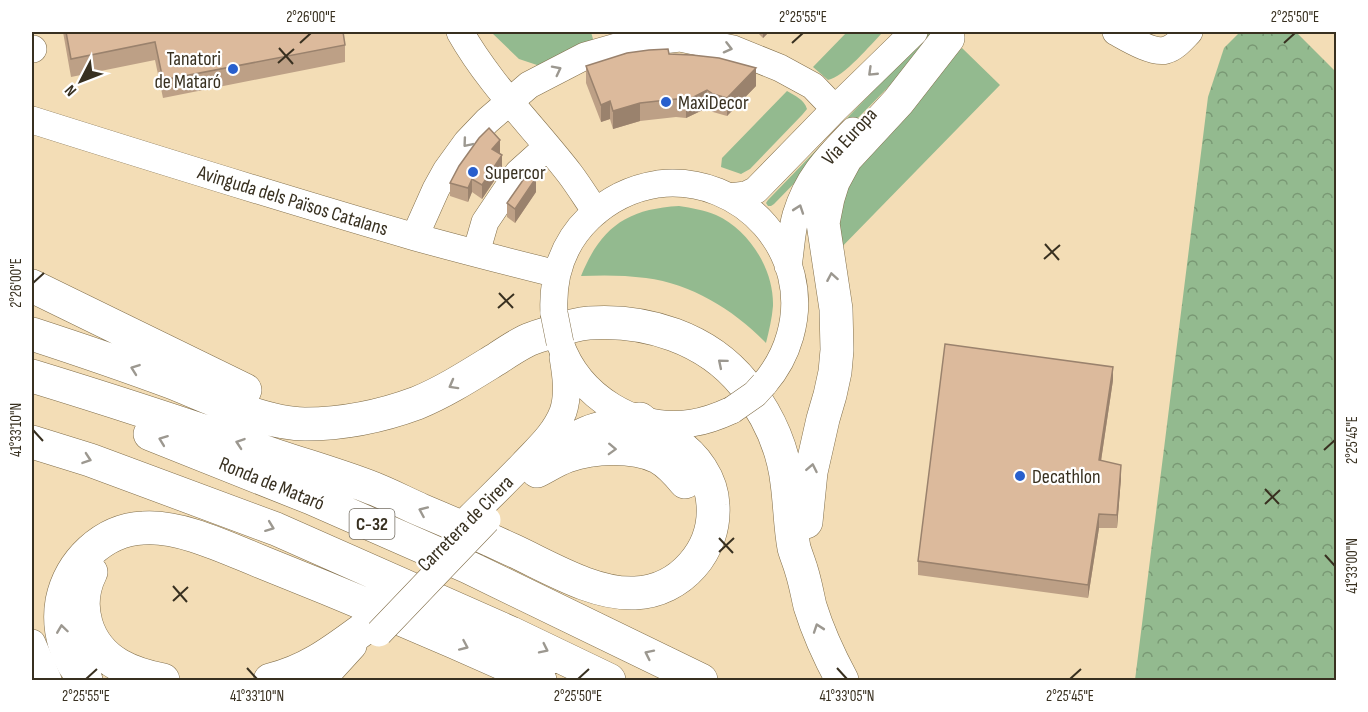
<svg xmlns="http://www.w3.org/2000/svg" width="1368" height="712" viewBox="0 0 1368 712" font-family="'Sofia Sans Condensed',sans-serif">
<style>
.grass{fill:#93ba8f}
.forest{fill:url(#forest-crowns)}
.lines{fill:none;stroke-linecap:round;stroke-linejoin:round}
.minor-casing{stroke:#816e4a;stroke-width:28}
.highway-casing{stroke:#816e4a;stroke-width:34}
.minor{stroke:#fff;stroke-width:27}
.highway{stroke:#fff;stroke-width:33}
.minor-bridge-casing{stroke:#816e4a;stroke-width:28;stroke-linecap:butt}
.minor-bridge{stroke:#fff;stroke-width:27}
.wall{fill:#bda086}
.shaded-wall{fill:#9a826d}
.building{fill:#dcba9c;stroke:#9a826d;stroke-width:1.5}
.oneway{stroke:#9c9890}
.ticks{fill:none;stroke:#383020;stroke-width:2}
.poi-dot{fill:#285fcd;stroke:#fff;stroke-width:2}
.labels{text-anchor:middle;stroke-width:4.5;stroke-linejoin:round;paint-order:stroke}
.shield{fill:#fff;stroke:#746e63;stroke-width:1.5}
.shield-label{font-size:18px;font-weight:bold;fill:#383020}
.poi-label{font-size:20px;fill:#383020;stroke:#fff;text-anchor:start}
.street-label{font-size:20px;fill:#383020;stroke:#fff}
.neatline{fill:none;stroke:#383020;stroke-width:2}
.ticks-label{font-size:15px;text-anchor:middle;fill:#383020}
</style>
<defs>
<pattern id="forest-crowns" width="20" height="18" patternUnits="userSpaceOnUse" patternTransform="scale(1.5)"><rect width="20" height="18" fill="#93ba8f"/><path d="M2 6a3 3 0 1 1 6 0M12 15a3 3 0 1 1 6 0" fill="none" stroke="#799874"/></pattern>
</defs>
<rect width="100%" height="100%" fill="#f3ddb6"/>
<path class="grass" d="M491,32h100l2,7 -5,12 -45,16 -24,-8z
M847,32h36c-12,12 -39,45 -55,48l-15,-13z
M930,32h12l-168,172 -3,2h-3l-2,-3 2,-3z
M962,48l38,37 -167,171 8,-73 12,-21z
M787,91c8,5 17,8 20,18l-5,6 -52,54 -9,5 -20,-7 1,-9z
M679,206c13,2 25,4 37,9 33,15 58,54 57,91 -1,12 -4,25 -7,37 -32,-33 -74,-59 -120,-65 -22,-3 -44,-3 -65,-2 20,-49 46,-67 98,-70z"/>
<path class="forest" d="M1240,32h56l40,40v608h-201l73,-583 16,-49z"/>
<g class="lines">
<defs>
<path id="minor" d="M460,32c30,53 73,94 110,142 9,12 17,25 26,38
M1116,32c11,6 37,22 50,18 9,-2 17,-12 23,-18
M32,49h1
M32,120c127,40 255,80 383,117 47,13 94,25 142,37
M730,197l16,-2 10,-5 79,-81 79,-77
M415,236l21,-47 10,-18 21,-29 20,-21 42,-36 56,-29 42,-12 53,-6 53,11 47,19 33,18 22,23
M476,253l9,-31 33,-49 29,-26
M788,266c3,-17 3,-34 8,-51 11,-37 31,-57 57,-84
M554,313c-2,-36 9,-70 35,-95 19,-18 43,-30 69,-34 85,-10 156,69 132,152 -5,18 -14,34 -26,48
M560,343c19,54 76,89 132,80 14,-2 27,-7 40,-13
M545,461c31,-33 48,-36 91,-42
M470,517c18,-18 36,-35 53,-53 15,-16 32,-31 40,-52 6,-18 3,-37 0,-55
M32,643l16,37
M322,680l31,-34"/>
<path id="highway" d="M32,286l213,104
M32,334c46,15 93,31 139,48 38,15 93,42 134,42 38,0 77,-8 112,-21 29,-12 55,-29 81,-45 9,-6 18,-12 28,-17 8,-4 17,-6 26,-9 12,-4 24,-8 37,-9 57,-4 118,15 155,61 23,29 39,63 43,99 3,21 3,44 7,65 2,7 5,14 7,21 4,12 6,24 9,37 8,26 19,50 32,74
M32,376c82,25 164,52 245,80 30,10 61,19 90,30 19,7 36,16 54,24 31,13 61,26 91,40 37,17 82,45 123,43 46,-2 81,-43 78,-88 -1,-26 -18,-49 -39,-63 -5,-4 -11,-6 -16,-9 -6,-4 -12,-9 -18,-14
M150,434l161,64 157,69 233,113
M32,442l58,18 186,69 235,104 98,47
M537,471c10,-5 19,-11 30,-15 26,-9 65,-11 91,1 11,6 19,15 27,25
M806,522l5,-50 12,-53 7,-24 5,-23 2,-22 -1,-41 -13,-86 5,-25 5,-16 13,-24 52,-56 50,-64
M91,572c-17,34 -5,74 28,93 14,8 29,12 44,15
M86,680c-20,-20 -29,-50 -24,-79 8,-39 41,-71 81,-73 38,-3 86,21 121,35 93,37 185,76 276,117
M270,680c37,-9 62,-28 92,-50"/>
</defs>
<use href="#minor" class="minor-casing"/>
<use href="#highway" class="highway-casing"/>
<use href="#minor" class="minor"/>
<use href="#highway" class="highway"/>
<defs>
<path id="minor-bridge" d="M554,313l6,30
M732,410l23,-16 9,-10
M379,633l108,-113"/>
</defs>
<use href="#minor-bridge" class="minor-bridge-casing"/>
<use href="#minor-bridge" class="minor-bridge"/>
</g>
<path class="wall" d="M63,32h280l2,13v17l-182,36 -8,-38 -84,17z
M757,32h12l-6,6z
M669,54l87,32 -29,30 -14,-4 -6,-4 -21,10 -10,-1 -36,4 -27,8 -3,-10 -9,3 -15,-39v-17z
M500,154l2,15 -20,30 -10,-7 -4,10 -18,-6v-13z
M536,192l-21,31 -8,-6v-14z
M1113,380l-12,81 20,17 -4,50h-18l-11,70 -170,-23v-14z"/>
<path class="shaded-wall" d="M763,32h6l-6,6z
M756,68v18l-29,30v-18z
M707,90v18l-21,10v-17z
M610,101v18l-9,3v-17z
M640,103v18l-27,8v-18z
M500,140v14l-8,-5z
M502,155v14l-20,30v-14z
M536,178v14l-21,31v-14z
M472,179v13l-4,10v-14z
M1113,367v13l-14,94v-14z
M1121,465v13l-4,50v-13z
M1099,514v14l-11,70v-13z"/>
<path class="building" d="M66,32h277l2,13 -182,35 -8,-38 -84,17z
M668,49l1,5 23,1 27,3 37,10 -29,30 -14,-4 -6,-4 -21,11 -10,-2 -36,4 -27,8 -3,-10 -9,4 -15,-39 41,-13 22,-3z
M489,128l11,12 -8,9 10,6 -20,30 -10,-6 -4,9 -18,-5 9,-17 20,-28z
M528,173l8,5 -21,31 -8,-6z
M945,344l168,23 -14,93 22,5 -4,50 -18,-1 -11,71 -170,-24z"/>
<defs><path id="oneway-chevron" d="M-2-3.5L2.5 0L-2 3.5" fill="none" stroke-width="1.6" stroke-linecap="round" stroke-linejoin="round" transform="scale(1.5)"/></defs>
<g class="oneway">
<use href="#oneway-chevron" transform="translate(728 48) rotate(14)"/>
<use href="#oneway-chevron" transform="translate(557 70) rotate(-27)"/>
<use href="#oneway-chevron" transform="translate(872 72) rotate(136)"/>
<use href="#oneway-chevron" transform="translate(467 143) rotate(130)"/>
<use href="#oneway-chevron" transform="translate(799 209) rotate(-71)"/>
<use href="#oneway-chevron" transform="translate(832 277) rotate(-100)"/>
<use href="#oneway-chevron" transform="translate(722 363) rotate(-140)"/>
<use href="#oneway-chevron" transform="translate(135 369) rotate(-160)"/>
<use href="#oneway-chevron" transform="translate(453 385) rotate(151)"/>
<use href="#oneway-chevron" transform="translate(163 440) rotate(-159)"/>
<use href="#oneway-chevron" transform="translate(240 443) rotate(-161)"/>
<use href="#oneway-chevron" transform="translate(612 449) rotate(2)"/>
<use href="#oneway-chevron" transform="translate(87 459) rotate(19)"/>
<use href="#oneway-chevron" transform="translate(812 468) rotate(-79)"/>
<use href="#oneway-chevron" transform="translate(423 511) rotate(-156)"/>
<use href="#oneway-chevron" transform="translate(270 527) rotate(21)"/>
<use href="#oneway-chevron" transform="translate(818 628) rotate(-109)"/>
<use href="#oneway-chevron" transform="translate(62 629) rotate(-98)"/>
<use href="#oneway-chevron" transform="translate(464 646) rotate(24)"/>
<use href="#oneway-chevron" transform="translate(544 649) rotate(26)"/>
<use href="#oneway-chevron" transform="translate(649 654) rotate(-154)"/>
</g>
<path class="ticks" d="M300,43l11,-10M792,43l11,-10M1284,43l11,-10M279,48l14,16M278,63l16,-14M1045,244l14,16M1044,259l16,-14M33,283l11,-10M499,293l14,15M498,308l16,-14M33,430l10,11M1324,450l11,-10M1265,489l14,15M1265,504l15,-14M719,538l14,15M719,552l15,-14M1325,555l10,11M173,586l14,16M173,601l15,-14M247,668l10,11M837,668l10,11M86,679l11,-10M578,679l11,-10M1070,679l11,-10"/>
<g class="poi-dot">
<circle cx="233" cy="69" r="6"/>
<circle cx="666" cy="102" r="6"/>
<circle cx="473" cy="172" r="6"/>
<circle cx="1020" cy="476" r="6"/>
</g>
<g class="labels">
<rect class="shield" x="349.5" y="509" width="45" height="30" rx="4.5"/>
<g class="shield-label">
<text x="372" y="530">C-32</text>
</g>
<g class="poi-label">
<text x="221" y="65" text-anchor="end">Tanatori<tspan x="221" dy="23">de Mataró</tspan></text>
<text x="678" y="109">MaxiDecor</text>
<text x="485" y="179">Supercor</text>
<text x="1032" y="483">Decathlon</text>
</g>
<g class="street-label">
<text transform="translate(849 136) rotate(-47)" y="7">Via Europa</text>
<text transform="translate(293 200) rotate(17)" y="7">Avinguda dels Països Catalans</text>
<text transform="translate(272 483) rotate(22)" y="7">Ronda de Mataró</text>
<text transform="translate(465 523) rotate(-45)" y="7">Carretera de Cirera</text>
</g>
</g>
<rect width="1368" height="712" fill="none" stroke="#ffffff" stroke-width="66"/>
<g transform="translate(81 81) rotate(228)" stroke="#ffffff" stroke-width="4.5" paint-order="stroke">
<path d="M0-4.5L10 22L0 15L-10 22Z" fill="#383020"/>
<text y="-9" font-size="16" font-weight="bold" text-anchor="middle" fill="#383020">N</text>
</g>
<rect x="33" y="33" width="1302" height="646" class="neatline"/>
<g class="ticks-label">
<text x="311" y="22">2°26'00"E</text>
<text x="803" y="22">2°25'55"E</text>
<text x="1295" y="22">2°25'50"E</text>
<text transform="translate(16 283) rotate(-90)" y="5">2°26'00"E</text>
<text transform="translate(16 430) rotate(-90)" y="5">41°33'10"N</text>
<text transform="translate(1352 440) rotate(-90)" y="5">2°25'45"E</text>
<text transform="translate(1352 566) rotate(-90)" y="5">41°33'00"N</text>
<text x="86" y="701">2°25'55"E</text>
<text x="257" y="701">41°33'10"N</text>
<text x="578" y="701">2°25'50"E</text>
<text x="847" y="701">41°33'05"N</text>
<text x="1070" y="701">2°25'45"E</text>
</g>
</svg>
